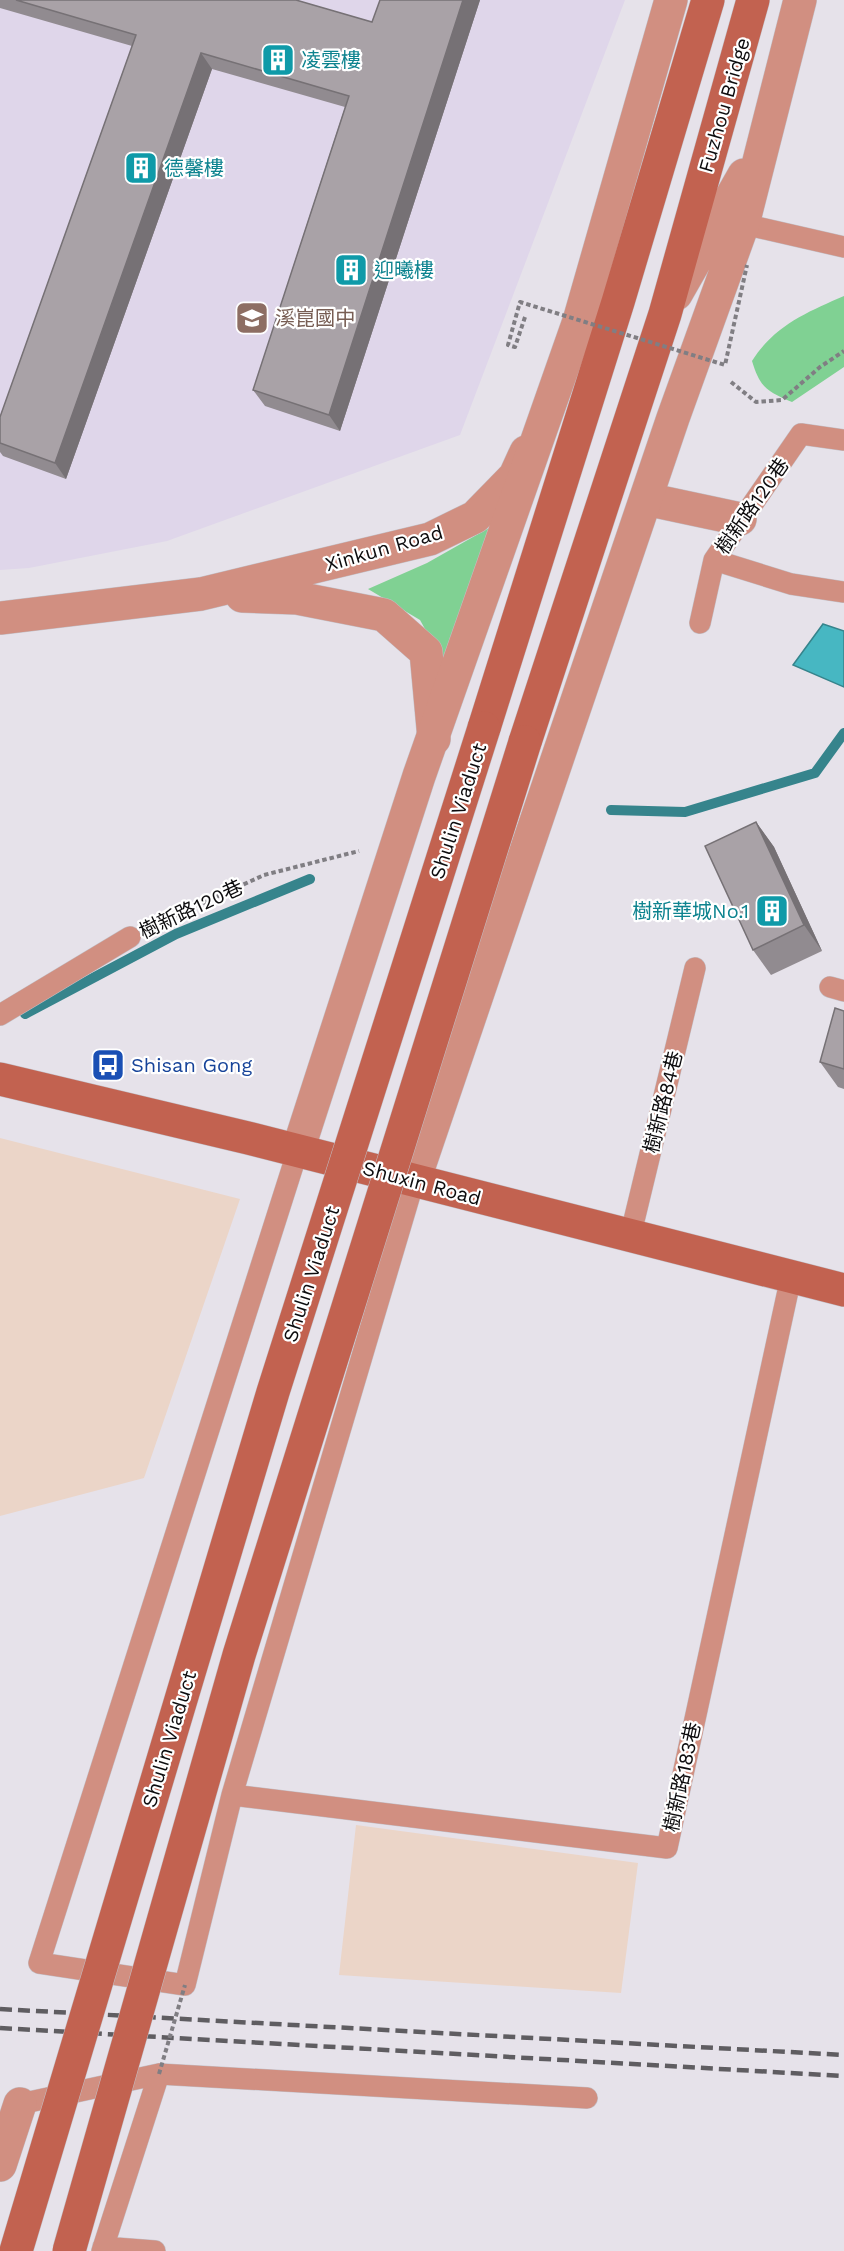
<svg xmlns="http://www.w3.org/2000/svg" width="844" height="2251" viewBox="0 0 844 2251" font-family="'Work Sans','Noto Sans TC',sans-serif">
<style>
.industrial{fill:#ebd5c8}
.education{fill:#dfd6ea}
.green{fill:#80d193}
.water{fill:#47b7c2;stroke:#36848c;stroke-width:1.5}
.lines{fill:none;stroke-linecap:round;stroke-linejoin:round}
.stream{stroke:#36848c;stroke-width:10}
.service-casing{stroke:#c3c0c7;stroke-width:22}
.minor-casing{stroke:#c3c0c7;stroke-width:34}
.tertiary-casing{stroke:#c3c0c7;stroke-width:34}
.secondary-casing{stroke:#c3c0c7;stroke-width:34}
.path{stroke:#807e83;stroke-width:4;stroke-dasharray:4.5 3;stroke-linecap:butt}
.service{stroke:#d18f81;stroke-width:21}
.minor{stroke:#d18f81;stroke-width:33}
.tertiary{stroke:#d18f81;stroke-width:33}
.secondary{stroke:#c26250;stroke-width:33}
.rail{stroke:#5f5d61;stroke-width:4.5;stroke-dasharray:12 6;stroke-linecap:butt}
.secondary-bridge-casing{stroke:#c3c0c7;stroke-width:34;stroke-linecap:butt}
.path-bridge{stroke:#807e83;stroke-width:4;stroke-dasharray:4.5 3;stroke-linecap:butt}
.secondary-bridge{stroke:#c26250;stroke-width:33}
.wall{fill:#918b90}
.shaded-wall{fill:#767175}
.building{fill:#a9a2a7;stroke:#767175;stroke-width:1.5}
.labels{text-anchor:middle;stroke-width:4.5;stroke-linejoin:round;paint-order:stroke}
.culture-label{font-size:20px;fill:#0d838f;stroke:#fff;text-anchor:start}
.street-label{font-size:20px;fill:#0d0c0e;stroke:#fff}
.education-label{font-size:20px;fill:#785e54;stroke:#fff;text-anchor:start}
.transit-label{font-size:20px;fill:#164399;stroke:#fff;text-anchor:start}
</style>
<rect width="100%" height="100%" fill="#e6e2ea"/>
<path class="industrial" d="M0,1138l240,61 -96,279 -144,38z
M356,1825l282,38 -17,130 -282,-18z"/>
<path class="education" d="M0,0h625l-165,435 -293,106 -138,27 -29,2z"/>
<path class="green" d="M844,296v71l-52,35c-26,-11 -32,-15 -40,-41 22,-35 55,-49 92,-65z
M503,520l-58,145 -25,-45 -52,-31 59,-26z"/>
<path class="water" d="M823,624l21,7v56l-51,-22z"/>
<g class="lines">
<path class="stream" d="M611,810l74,2 130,-39 29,-40
M25,1014l151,-80 134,-55"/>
<defs>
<path id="service" d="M743,224l101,23
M714,560l77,24 53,8
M700,623l14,-63 87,-126 43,6
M830,987l14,4
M0,1015l130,-78
M298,1150l-259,813 146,22 47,-190 182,-614
M630,1237l65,-269
M232,1795l435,53 124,-571
M20,2104l139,-30 428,24
M103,2247l52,4
M102,2251l57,-177"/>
<path id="minor" d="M646,499l94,20
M242,596l55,2 87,17 42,37 8,87
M0,618l201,-24 229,-55 45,-22 40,-41 11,-24
M0,2165l20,-61"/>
<path id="tertiary" d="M676,294l68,-119
M298,1150l121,-374 160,-455 92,-321
M414,1181l259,-763 70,-194 57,-224"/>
<path id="secondary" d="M484,728l134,-426 90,-302
M525,742l140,-428 88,-314
M0,1079l248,59 596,152"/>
</defs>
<use href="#service" class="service-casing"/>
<use href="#minor" class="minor-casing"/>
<use href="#tertiary" class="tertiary-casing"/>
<use href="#secondary" class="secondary-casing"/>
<path class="path" d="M731,382l25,20 26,-2 38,-33 24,-16
M155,925l109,-50 95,-24"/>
<use href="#service" class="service"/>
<use href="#minor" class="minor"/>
<use href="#tertiary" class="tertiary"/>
<use href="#secondary" class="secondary"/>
<path class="rail" d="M0,2009l844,46
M0,2028l844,48"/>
<defs>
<path id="secondary-bridge" d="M16,2251l257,-859 211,-664
M69,2251l170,-596 286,-913"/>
</defs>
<use href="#secondary-bridge" class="secondary-bridge-casing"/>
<path class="path-bridge" d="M525,317l-10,30 -7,-2 12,-43 205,63 22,-100
M159,2074l26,-89"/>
<use href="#secondary-bridge" class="secondary-bridge"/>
</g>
<path class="wall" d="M0,0h296l76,22 8,-22h100l-140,431 -75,-25 -12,-16 92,-283 -133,-38 -146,410 -63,-23 -3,-4v-35l132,-371 -132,-38z
M756,822l18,25 48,104 -51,24 -18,-25z
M844,1011v78l-6,-2 -18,-25z"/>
<path class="shaded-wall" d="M463,0h17l-140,431 -11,-16z
M201,53l11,16 -146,410 -11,-16z
M756,822l18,25 48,104 -18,-26z"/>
<path class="building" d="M16,0h280l76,22 8,-22h83l-134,415 -76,-25 96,-294 -148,-43 -146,410 -55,-20v-26l136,-382z
M756,822l48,103 -51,25 -48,-104z
M835,1008l9,3v58l-24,-7z"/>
<defs>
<symbol id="building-square" viewBox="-11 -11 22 22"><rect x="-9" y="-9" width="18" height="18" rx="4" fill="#0f9aa8" stroke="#fff"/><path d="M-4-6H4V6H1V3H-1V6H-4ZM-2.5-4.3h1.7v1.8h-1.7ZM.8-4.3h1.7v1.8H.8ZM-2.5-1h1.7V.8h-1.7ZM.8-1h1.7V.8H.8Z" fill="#fff"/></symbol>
<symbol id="school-square" viewBox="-11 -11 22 22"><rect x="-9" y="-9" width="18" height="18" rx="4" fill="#8d6e63" stroke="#fff"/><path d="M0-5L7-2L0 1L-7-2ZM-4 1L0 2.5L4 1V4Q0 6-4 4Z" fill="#fff"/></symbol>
<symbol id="bus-square" viewBox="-11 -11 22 22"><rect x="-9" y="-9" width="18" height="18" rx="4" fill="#1a4fb4" stroke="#fff"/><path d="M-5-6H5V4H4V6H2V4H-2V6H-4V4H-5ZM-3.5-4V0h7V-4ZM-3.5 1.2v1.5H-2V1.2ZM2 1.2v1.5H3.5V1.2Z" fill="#fff"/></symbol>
</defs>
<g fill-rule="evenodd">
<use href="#building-square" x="259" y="41" width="38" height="38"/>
<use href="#building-square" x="122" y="149" width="38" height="38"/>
<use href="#building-square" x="332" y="251" width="38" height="38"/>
<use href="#school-square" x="233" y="299" width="38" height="38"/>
<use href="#building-square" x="753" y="892" width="38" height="38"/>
<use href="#bus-square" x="89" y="1046" width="38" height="38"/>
</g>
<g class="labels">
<g class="culture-label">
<text x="301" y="67">凌雲樓</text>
<text x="164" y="175">德馨樓</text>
<text x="374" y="277">迎曦樓</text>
<text x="749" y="918" text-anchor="end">樹新華城No.1</text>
</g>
<g class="street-label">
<text transform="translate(724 105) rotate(-74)" y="7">Fuzhou Bridge</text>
<text transform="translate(752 506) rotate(-55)" y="7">樹新路120巷</text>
<text transform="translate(384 548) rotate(-16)" y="7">Xinkun Road</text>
<text transform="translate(458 811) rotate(-72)" y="7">Shulin Viaduct</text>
<text transform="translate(191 909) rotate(-25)" y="7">樹新路120巷</text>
<text transform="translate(663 1102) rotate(-76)" y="7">樹新路84巷</text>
<text transform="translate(422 1183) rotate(15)" y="7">Shuxin Road</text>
<text transform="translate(311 1274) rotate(-72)" y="7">Shulin Viaduct</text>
<text transform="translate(169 1739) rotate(-73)" y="7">Shulin Viaduct</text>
<text transform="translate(682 1777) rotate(-78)" y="7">樹新路183巷</text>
</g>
<g class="education-label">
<text x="275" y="325">溪崑國中</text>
</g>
<g class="transit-label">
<text x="131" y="1072">Shisan Gong</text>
</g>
</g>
</svg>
